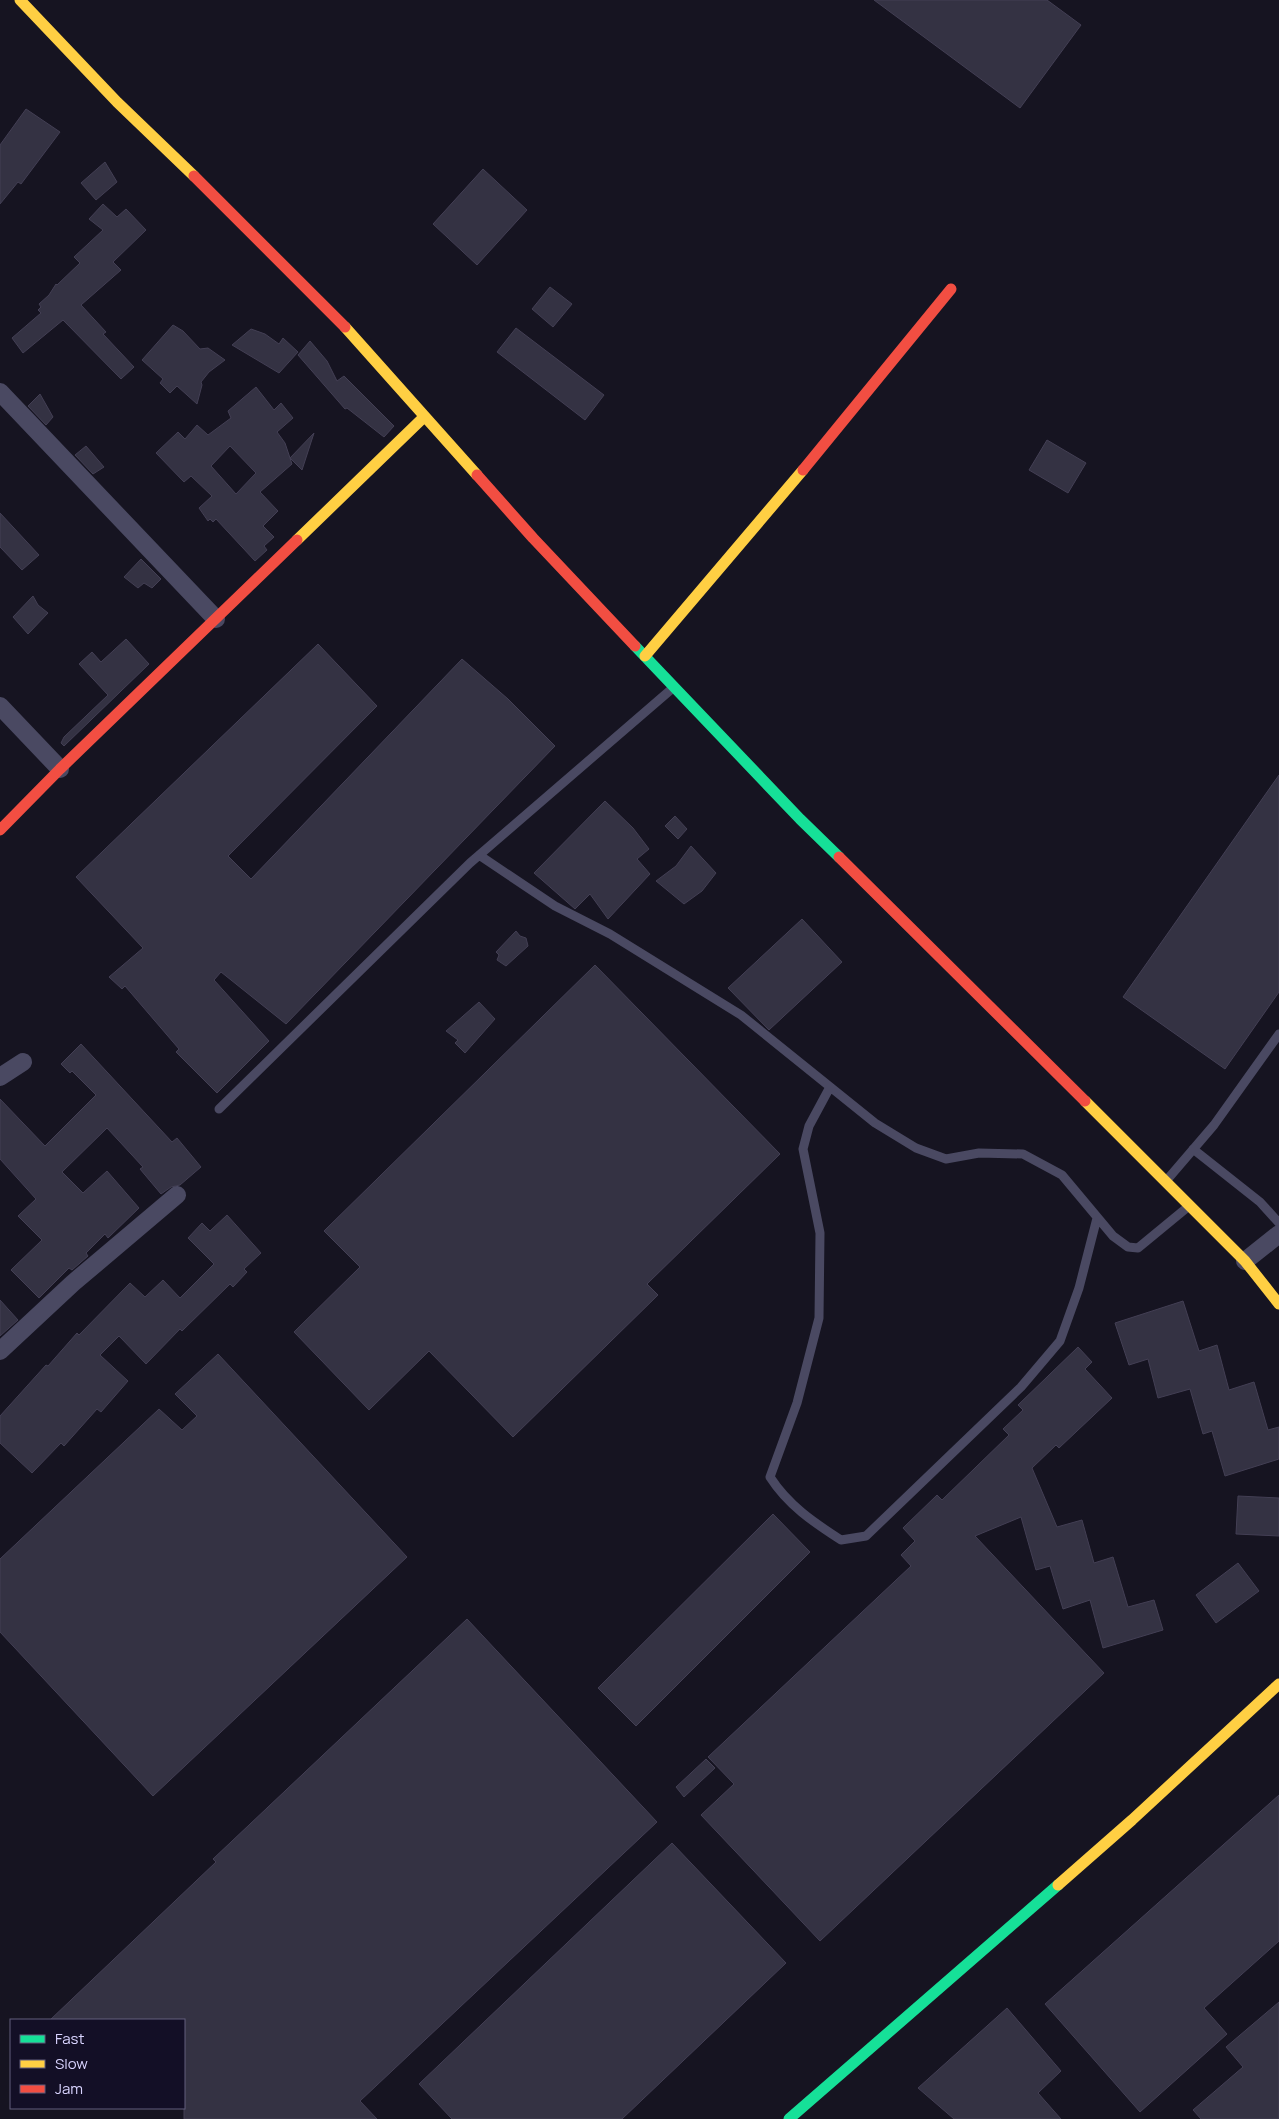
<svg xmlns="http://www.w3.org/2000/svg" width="1279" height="2119" viewBox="0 0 1279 2119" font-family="Manrope,sans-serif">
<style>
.building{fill:#343243;stroke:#433f54;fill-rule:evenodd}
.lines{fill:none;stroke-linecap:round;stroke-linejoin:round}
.lane{stroke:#4a4962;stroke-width:9}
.street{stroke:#4a4962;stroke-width:18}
.fast{stroke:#16e098;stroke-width:11}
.slow{stroke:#ffcf43;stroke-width:11}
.jam{stroke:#f24e42;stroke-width:11}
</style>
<rect width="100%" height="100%" fill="#161421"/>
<path class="building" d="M874,0h173l34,25 -61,83z
M26,109l34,23 -39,52 -3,-2 -18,22v-59z
M105,162l12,20 -21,18 -15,-17z
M483,169l44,41 -50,55 -44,-41z
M103,204l14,13 9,-8 20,21 -33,32 8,8 -40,35 25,27 -3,2 31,33 -13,12 -58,-59 -40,33 -11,-15 29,-25 -3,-3 3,-3 -2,-3 10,-9 7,-11 1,1 23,-22 -6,-6 29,-27 -14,-11z
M550,287l22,17 -19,23 -21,-18z
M173,325l10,6 17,18 8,-1 17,12 -16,12 -8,10 1,3 -5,19 -20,-18 -7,7 -10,-10 3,-4 -21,-19z
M516,328l88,67 -19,25 -88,-68z
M251,329l14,5 14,10 4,-6 15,14 -19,21 -47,-28z
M310,341l17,20 10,20 7,-5 50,50 -10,11 -37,-29 -2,1 -47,-54z
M256,387l18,23 7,-7 12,15 -16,14 8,11 7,21 -32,28 18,19 -15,15 11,11 -10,9 3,4 -12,11 -39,-42 -3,3 -3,-3 -2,2 -9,-13 13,-12 -21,-20 -7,6 -28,-29 22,-21 7,7 12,-14 11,10 23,-17 -3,-7zM230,446l26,27 -20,21 -25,-28z
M40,394l13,23 -7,8 -18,-19z
M314,433l-12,37 -12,-12z
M1047,440l39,23 -18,30 -39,-23z
M86,446l18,21 -11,7 -18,-19z
M0,513l39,42 -17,15 -22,-23z
M141,559l20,20 -9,9 -8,-5 -6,5 -14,-11z
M33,596l5,9 10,8 -20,21 -15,-17z
M126,639l23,25 -85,82 -3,-3 3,-6 44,-42 -29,-31 13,-12 9,10z
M318,644l59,62 -149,150 23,23 211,-220 46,40 47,47 -269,278 -65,-52 -7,8 55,61 -52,52 -41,-41 3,-3 -54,-63 -3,3 -13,-12 34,-29 -67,-71z
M1279,775v217l-54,77 -102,-72z
M605,801l28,27 16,21 -12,10 13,15 -42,45 -18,-25 -15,15 -41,-36z
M675,816l12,13 -9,10 -13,-13z
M691,846l25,27 -14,18 -18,13 -28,-23 20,-15z
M802,919l40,43 -73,68 -41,-42z
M516,931l4,5 6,2 2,8 -22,20 -9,-6 2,-5 -3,-3z
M595,965l185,189 -133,130 11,11 -145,142 -84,-86 -60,59 -75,-78 66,-65 -36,-36z
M479,1002l16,17 -30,34 -10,-10 3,-3 -12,-9z
M81,1044l91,98 5,-4 24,29 -21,18 -9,2 -10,7 -21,-25 3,-2 -36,-39 -45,44 21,21 24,-22 32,37 -31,30 -3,-4 -19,19 2,3 -16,14 -3,-2 -30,30 -28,-28 31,-30 -24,-24 18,-17 -36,-40v-60l45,47 51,-51 -24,-24 -2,2 -9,-9z
M227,1215l34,38 -17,16 3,3 -14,15 -3,-3 -48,47 -2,-2 -34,35 -27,-28 -19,19 28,26 -27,31 -4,-3 -33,37 -3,-3 -29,30 -32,-30v-27l46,-51 2,1 29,-33 2,2 51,-52 15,14 18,-17 17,18 34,-34 -26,-26 14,-15 8,8z
M0,1300l18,20 -18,16z
M1183,1301l16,50 18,-6 12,45 25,-8 14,48 11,-3v32l-54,17 -13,-45 -9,3 -13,-45 -32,9 -10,-39 -19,6 -14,-42z
M1078,1347l14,15 -7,7 27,29 -53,50 -3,-3 -24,23 25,59 25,-7 12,43 19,-6 15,50 26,-7 9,30 -60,18 -13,-48 -27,9 -13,-43 -14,4 -15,-53 -46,19 129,137 -284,268 -119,-126 33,-31 -26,-27 203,-191 -10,-11 14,-14 -12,-13 34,-33 5,5 67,-65 -6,-6 20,-19 -5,-5z
M218,1354l189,203 -254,239 -153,-164v-73l159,-150 23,21 15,-14 -22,-22z
M1238,1496l41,2v38l-43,-2z
M773,1514l37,38 -174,174 -38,-38z
M1238,1563l21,28 -43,32 -20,-28z
M467,1619l190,203 -297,279 17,18h-193v-99h-134l166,-158 -3,-3z
M706,1759l9,9 -31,29 -8,-10z
M1279,1795v146l-75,67 23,26 -87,78 -95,-108z
M672,1843l114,120 -164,156h-170l-33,-35z
M1279,2002v117h-78l-8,-9 50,-43 -17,-20z
M1007,2008l54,63 -23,22 23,26h-107l-36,-31z"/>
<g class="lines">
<path class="lane" d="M479,855l76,51 55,28 131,81 134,108 41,25 30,11 33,-6 44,1 39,21 51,61 15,11 10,1 51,-42
M830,1087l-21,39 -6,23 17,84 -1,85 -22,85 -27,74c18,28 43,45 71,63l25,-4 155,-149 39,-46 19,-53 18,-70
M219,1109l251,-246 204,-176
M1193,1149l67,53 19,21
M1166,1181l48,-56 65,-91"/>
<path class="street" d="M0,392l216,227
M0,706l60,63
M0,1077l23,-15
M1245,1261l34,-27
M0,1351l73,-68 104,-88"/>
<path class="fast" d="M635,646l165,173 39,38
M789,2119l269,-234"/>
<path class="slow" d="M20,0l97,102 77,74
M345,327l132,148
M297,540l127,-123
M645,656l158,-186
M1085,1101l160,160 34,43
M1058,1885l74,-65 147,-136"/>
<path class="jam" d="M194,176l151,151
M803,470l148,-181
M477,475l56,63 102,108
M0,830l60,-61 237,-229
M839,857l246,244"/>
</g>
<rect x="10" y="2019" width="175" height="90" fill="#130f26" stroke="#625e7d"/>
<rect x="20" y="2035" width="25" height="8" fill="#16e098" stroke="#625e7d"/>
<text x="55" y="2044" font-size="15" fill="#d9d4ff">Fast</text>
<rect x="20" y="2060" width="25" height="8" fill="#ffcf43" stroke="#625e7d"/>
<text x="55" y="2069" font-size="15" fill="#d9d4ff">Slow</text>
<rect x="20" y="2085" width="25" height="8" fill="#f24e42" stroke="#625e7d"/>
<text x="55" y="2094" font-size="15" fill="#d9d4ff">Jam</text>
</svg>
